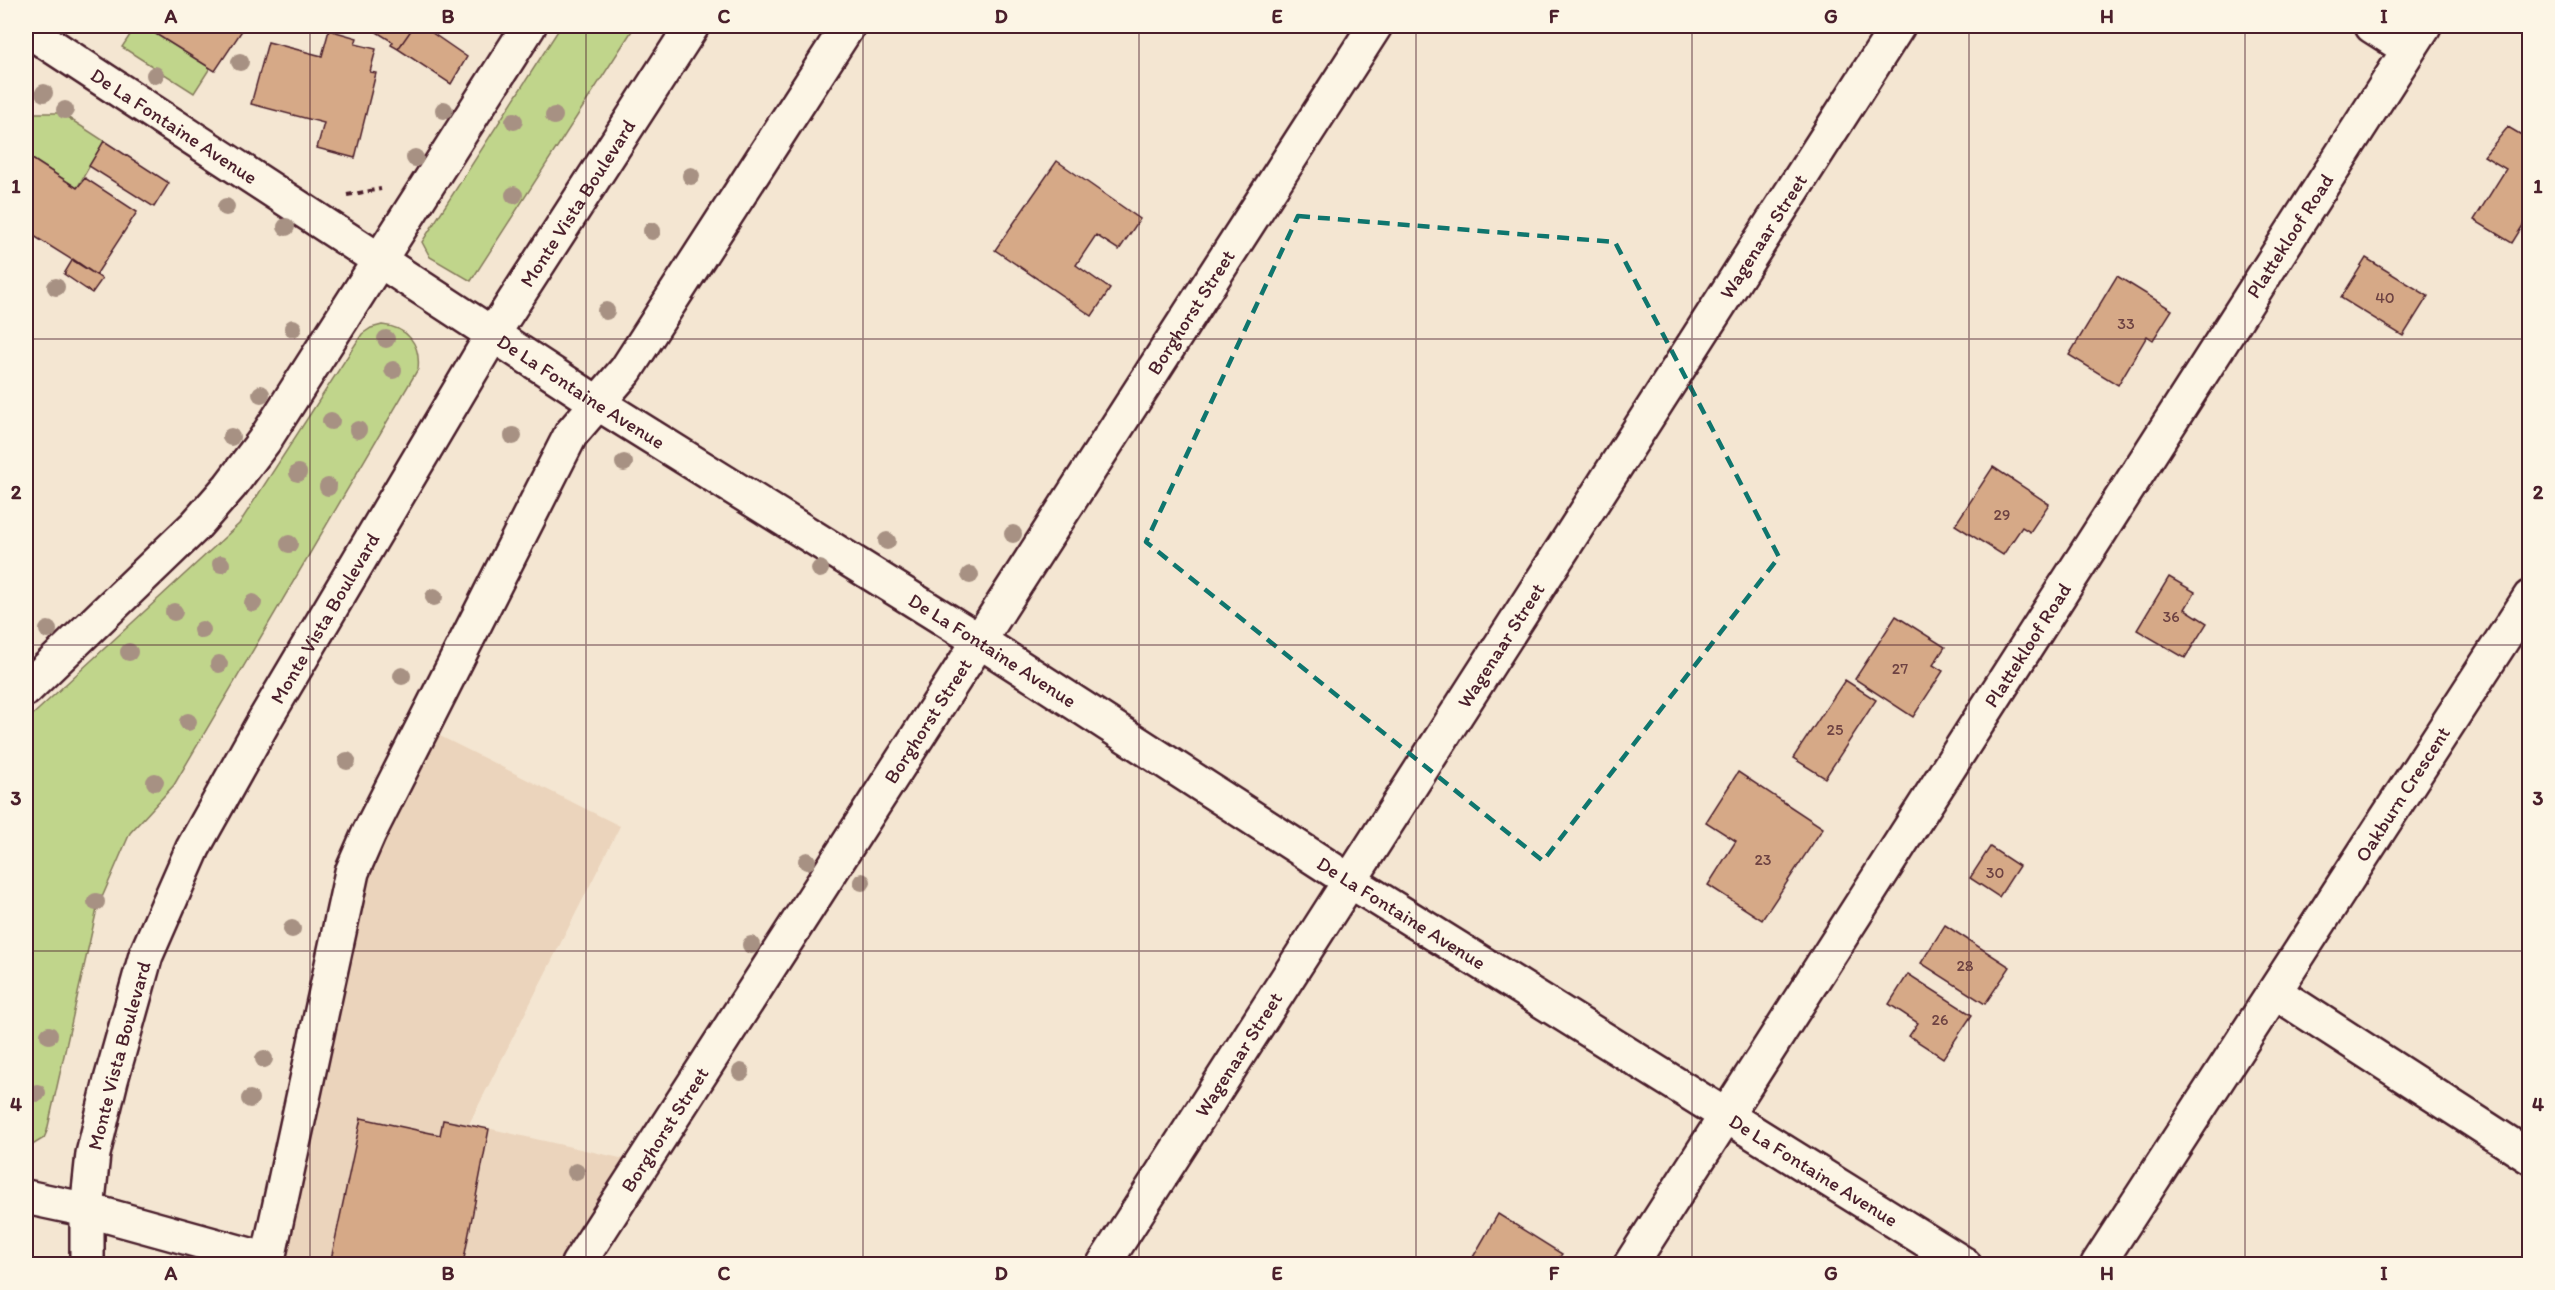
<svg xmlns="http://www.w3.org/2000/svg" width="2555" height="1290" viewBox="0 0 2555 1290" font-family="Itim,sans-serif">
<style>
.built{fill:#ebd4bc}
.green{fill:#c0d58b;stroke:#857a5b;stroke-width:1.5}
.building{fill:#d6a987;stroke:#4a1f2b;stroke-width:1.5}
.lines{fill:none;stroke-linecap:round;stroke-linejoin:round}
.minor-casing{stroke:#4a1f2b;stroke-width:38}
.major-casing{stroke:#4a1f2b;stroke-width:38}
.path{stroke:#4a1f2b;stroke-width:4;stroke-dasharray:6 4.5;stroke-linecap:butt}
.minor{stroke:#fcf5e5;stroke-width:33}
.major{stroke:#fcf5e5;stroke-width:33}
.tree{fill:#a79183}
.marked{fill:none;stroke:#0f766e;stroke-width:4.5;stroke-dasharray:12 8;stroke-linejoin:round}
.grid{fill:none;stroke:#4a1f2b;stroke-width:1.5;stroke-opacity:0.55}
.labels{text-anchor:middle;stroke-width:5;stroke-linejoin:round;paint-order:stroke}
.number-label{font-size:16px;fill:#6d4242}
.street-label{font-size:20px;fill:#4a1f2b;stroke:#fcf5e5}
.neatline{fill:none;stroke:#4a1f2b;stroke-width:2}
.grid-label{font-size:20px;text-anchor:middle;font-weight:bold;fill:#4a1f2b}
</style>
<rect width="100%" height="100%" fill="#f4e6d2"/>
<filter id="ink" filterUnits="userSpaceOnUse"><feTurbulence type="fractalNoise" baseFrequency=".0167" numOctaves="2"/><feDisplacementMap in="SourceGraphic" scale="12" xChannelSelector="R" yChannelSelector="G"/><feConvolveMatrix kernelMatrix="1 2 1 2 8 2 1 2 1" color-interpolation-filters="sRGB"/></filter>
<g filter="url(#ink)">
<path class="built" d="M426,729l194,97 -151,298 169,38 -66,102h-302l84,-390z"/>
<path class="green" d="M136,26h7l67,42 -16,25 -72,-46z
M561,26h74l-164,255 -41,-24 -8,-15z
M26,113h35l43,28 -27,47 -51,-33z
M382,325c25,2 39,19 36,44l-244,416 -44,48 -33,76 -50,222 -3,7 -18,11v-428l213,-197 123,-190 9,-6z"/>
<path class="building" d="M143,26h102l-30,45z
M367,26h47l-16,23 -7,-4 2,-3z
M414,26h8l45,31 -16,27 -53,-35z
M329,30l28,8 -2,6 21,5 -6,23 6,1 -21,85 -38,-10 7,-25 -73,-19 17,-62 54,14z
M2508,127l22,13v74l-18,29 -38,-23 32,-51 -22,-13z
M104,141l65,42 -15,24 -65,-41z
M26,155l51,33 8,-10 52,34 -41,63 -70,-44z
M1057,161l83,58 -21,31 -23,-15 -20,30 34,24 -18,27 -97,-66z
M2366,258l62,38 -25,40 -62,-38z
M73,259l29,20 -10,14 -28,-19z
M2117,276l55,34 -19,30 -6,-4 -29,49 -49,-30z
M1993,467l56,37 -19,28 -8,-5 -19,28 -48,-30z
M2169,577l26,15 -10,17 22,14 -22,35 -48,-28z
M1896,616l49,31 -12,18 10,6 -30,46 -58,-38z
M1845,680l31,20 -51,78 -32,-20z
M1738,772l85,56 -61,92 -54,-35 28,-44 -30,-19z
M1990,847l29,19 -20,31 -29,-19z
M1945,925l65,42 -25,37 -64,-41z
M1908,974l64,41 -29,43 -34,-22 9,-13 -29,-19z
M361,1118l79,17 3,-15 46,9 -26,135h-133z
M1498,1214l64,40 -7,10h-86z"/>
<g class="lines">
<defs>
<g id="minor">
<path d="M2372,26l36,23"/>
<path id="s1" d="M26,29l570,373 382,238 372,241 614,383"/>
<path d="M26,689l169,-163 35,-40 34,-45 265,-415"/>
<path d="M2275,992l255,165"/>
<path d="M26,1197l61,13 181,50"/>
<path d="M267,1264l85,-392 17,-39 202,-399 55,-64 222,-344"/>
<path id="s2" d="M578,1264l797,-1238"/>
<path id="s3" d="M1104,1264l794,-1238"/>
<path id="s4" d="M1631,1264l793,-1238"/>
<path id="s5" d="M2098,1264l432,-667"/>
</g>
<g id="major">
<path id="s6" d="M87,1264v-54l6,-56 18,-74 35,-125 47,-107 71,-127 229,-387 199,-308"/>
</g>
</defs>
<use href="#minor" class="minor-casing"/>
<use href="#major" class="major-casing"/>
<path class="path" d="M347,195l34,-6"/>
<use href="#minor" class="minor"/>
<use href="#major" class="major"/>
</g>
<g class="tree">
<circle cx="240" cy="62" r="9"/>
<circle cx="155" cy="75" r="9"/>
<circle cx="44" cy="93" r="9"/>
<circle cx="65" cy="110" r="9"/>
<circle cx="444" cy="110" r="9"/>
<circle cx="554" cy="116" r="9"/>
<circle cx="514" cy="121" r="9"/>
<circle cx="415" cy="158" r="9"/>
<circle cx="691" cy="176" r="9"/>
<circle cx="514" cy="195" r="9"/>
<circle cx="226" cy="207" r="9"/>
<circle cx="286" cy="227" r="9"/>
<circle cx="652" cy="231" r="9"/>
<circle cx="56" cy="287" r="9"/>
<circle cx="606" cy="311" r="9"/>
<circle cx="293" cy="328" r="9"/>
<circle cx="386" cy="339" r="9"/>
<circle cx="393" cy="370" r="9"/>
<circle cx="261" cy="394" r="9"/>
<circle cx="331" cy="421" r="9"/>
<circle cx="358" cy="430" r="9"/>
<circle cx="513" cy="436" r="9"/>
<circle cx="231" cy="437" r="9"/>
<circle cx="624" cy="463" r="9"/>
<circle cx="298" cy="473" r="9"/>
<circle cx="328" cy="487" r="9"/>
<circle cx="1013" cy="534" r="9"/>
<circle cx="887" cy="541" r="9"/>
<circle cx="289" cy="544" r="9"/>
<circle cx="221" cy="564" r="9"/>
<circle cx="820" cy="569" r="9"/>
<circle cx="970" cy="575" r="9"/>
<circle cx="434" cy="597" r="9"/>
<circle cx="253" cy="603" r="9"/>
<circle cx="174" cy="612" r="9"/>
<circle cx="48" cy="630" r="9"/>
<circle cx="202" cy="630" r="9"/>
<circle cx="129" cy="652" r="9"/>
<circle cx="219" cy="664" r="9"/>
<circle cx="402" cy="676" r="9"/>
<circle cx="188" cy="722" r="9"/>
<circle cx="347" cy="761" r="9"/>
<circle cx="155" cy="782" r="9"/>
<circle cx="807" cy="861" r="9"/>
<circle cx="862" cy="882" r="9"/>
<circle cx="96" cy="902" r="9"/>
<circle cx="292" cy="929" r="9"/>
<circle cx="751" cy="945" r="9"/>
<circle cx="49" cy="1035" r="9"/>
<circle cx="264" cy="1059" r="9"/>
<circle cx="741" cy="1072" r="9"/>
<circle cx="37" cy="1093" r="9"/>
<circle cx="250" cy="1099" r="9"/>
<circle cx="576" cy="1172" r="9"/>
</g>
</g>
<path class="marked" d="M1298,216l317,26 164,315 -236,304 -397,-319z"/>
<path class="grid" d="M310,26v1238M586,26v1238M863,26v1238M1139,26v1238M1416,26v1238M1692,26v1238M1969,26v1238M2245,26v1238M26,339h2504M26,645h2504M26,951h2504"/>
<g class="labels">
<g class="number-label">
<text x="2385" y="303">40</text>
<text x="2126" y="329">33</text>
<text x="2002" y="520">29</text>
<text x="2171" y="622">36</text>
<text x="1900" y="674">27</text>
<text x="1835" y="735">25</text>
<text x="1763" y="865">23</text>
<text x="1995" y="878">30</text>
<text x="1965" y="971">28</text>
<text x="1940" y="1025">26</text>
</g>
<g class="street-label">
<text dy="7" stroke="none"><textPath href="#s1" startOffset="177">De La Fontaine Avenue</textPath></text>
<text dy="7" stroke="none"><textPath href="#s6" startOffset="1184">Monte Vista Boulevard</textPath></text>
<text dy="7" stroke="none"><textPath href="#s3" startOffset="1221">Wagenaar Street</textPath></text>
<text dy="7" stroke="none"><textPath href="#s4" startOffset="1221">Plattekloof Road</textPath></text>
<text dy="7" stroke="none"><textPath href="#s2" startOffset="1132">Borghorst Street</textPath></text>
<text dy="7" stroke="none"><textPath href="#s1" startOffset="663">De La Fontaine Avenue</textPath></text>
<text dy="7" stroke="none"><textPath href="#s6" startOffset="698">Monte Vista Boulevard</textPath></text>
<text dy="7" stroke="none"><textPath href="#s3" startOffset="735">Wagenaar Street</textPath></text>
<text dy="7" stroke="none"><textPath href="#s4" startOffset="735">Plattekloof Road</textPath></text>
<text dy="7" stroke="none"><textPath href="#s1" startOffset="1149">De La Fontaine Avenue</textPath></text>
<text dy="7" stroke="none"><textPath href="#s2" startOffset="646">Borghorst Street</textPath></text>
<text dy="7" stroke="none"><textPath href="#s5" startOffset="560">Oakburn Crescent</textPath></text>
<text dy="7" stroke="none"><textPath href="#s1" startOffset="1635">De La Fontaine Avenue</textPath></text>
<text dy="7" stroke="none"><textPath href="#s3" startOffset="249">Wagenaar Street</textPath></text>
<text dy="7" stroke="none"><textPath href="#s6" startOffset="212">Monte Vista Boulevard</textPath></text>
<text dy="7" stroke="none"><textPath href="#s2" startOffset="160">Borghorst Street</textPath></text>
<text dy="7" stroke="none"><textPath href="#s1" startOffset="2121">De La Fontaine Avenue</textPath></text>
</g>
</g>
<rect width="2555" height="1290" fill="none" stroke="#fcf5e5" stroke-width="66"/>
<rect x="33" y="33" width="2489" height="1224" class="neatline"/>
<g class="grid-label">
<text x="171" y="23">A</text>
<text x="448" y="23">B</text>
<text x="724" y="23">C</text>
<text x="1001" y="23">D</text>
<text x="1277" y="23">E</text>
<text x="1554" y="23">F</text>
<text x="1831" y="23">G</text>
<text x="2107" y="23">H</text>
<text x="2384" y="23">I</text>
<text x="16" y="193">1</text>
<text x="2538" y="193">1</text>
<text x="16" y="499">2</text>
<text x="2538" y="499">2</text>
<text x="16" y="805">3</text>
<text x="2538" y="805">3</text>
<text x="16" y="1111">4</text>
<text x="2538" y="1111">4</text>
<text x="171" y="1280">A</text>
<text x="448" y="1280">B</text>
<text x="724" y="1280">C</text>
<text x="1001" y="1280">D</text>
<text x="1277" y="1280">E</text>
<text x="1554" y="1280">F</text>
<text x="1831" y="1280">G</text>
<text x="2107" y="1280">H</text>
<text x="2384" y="1280">I</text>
</g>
</svg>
